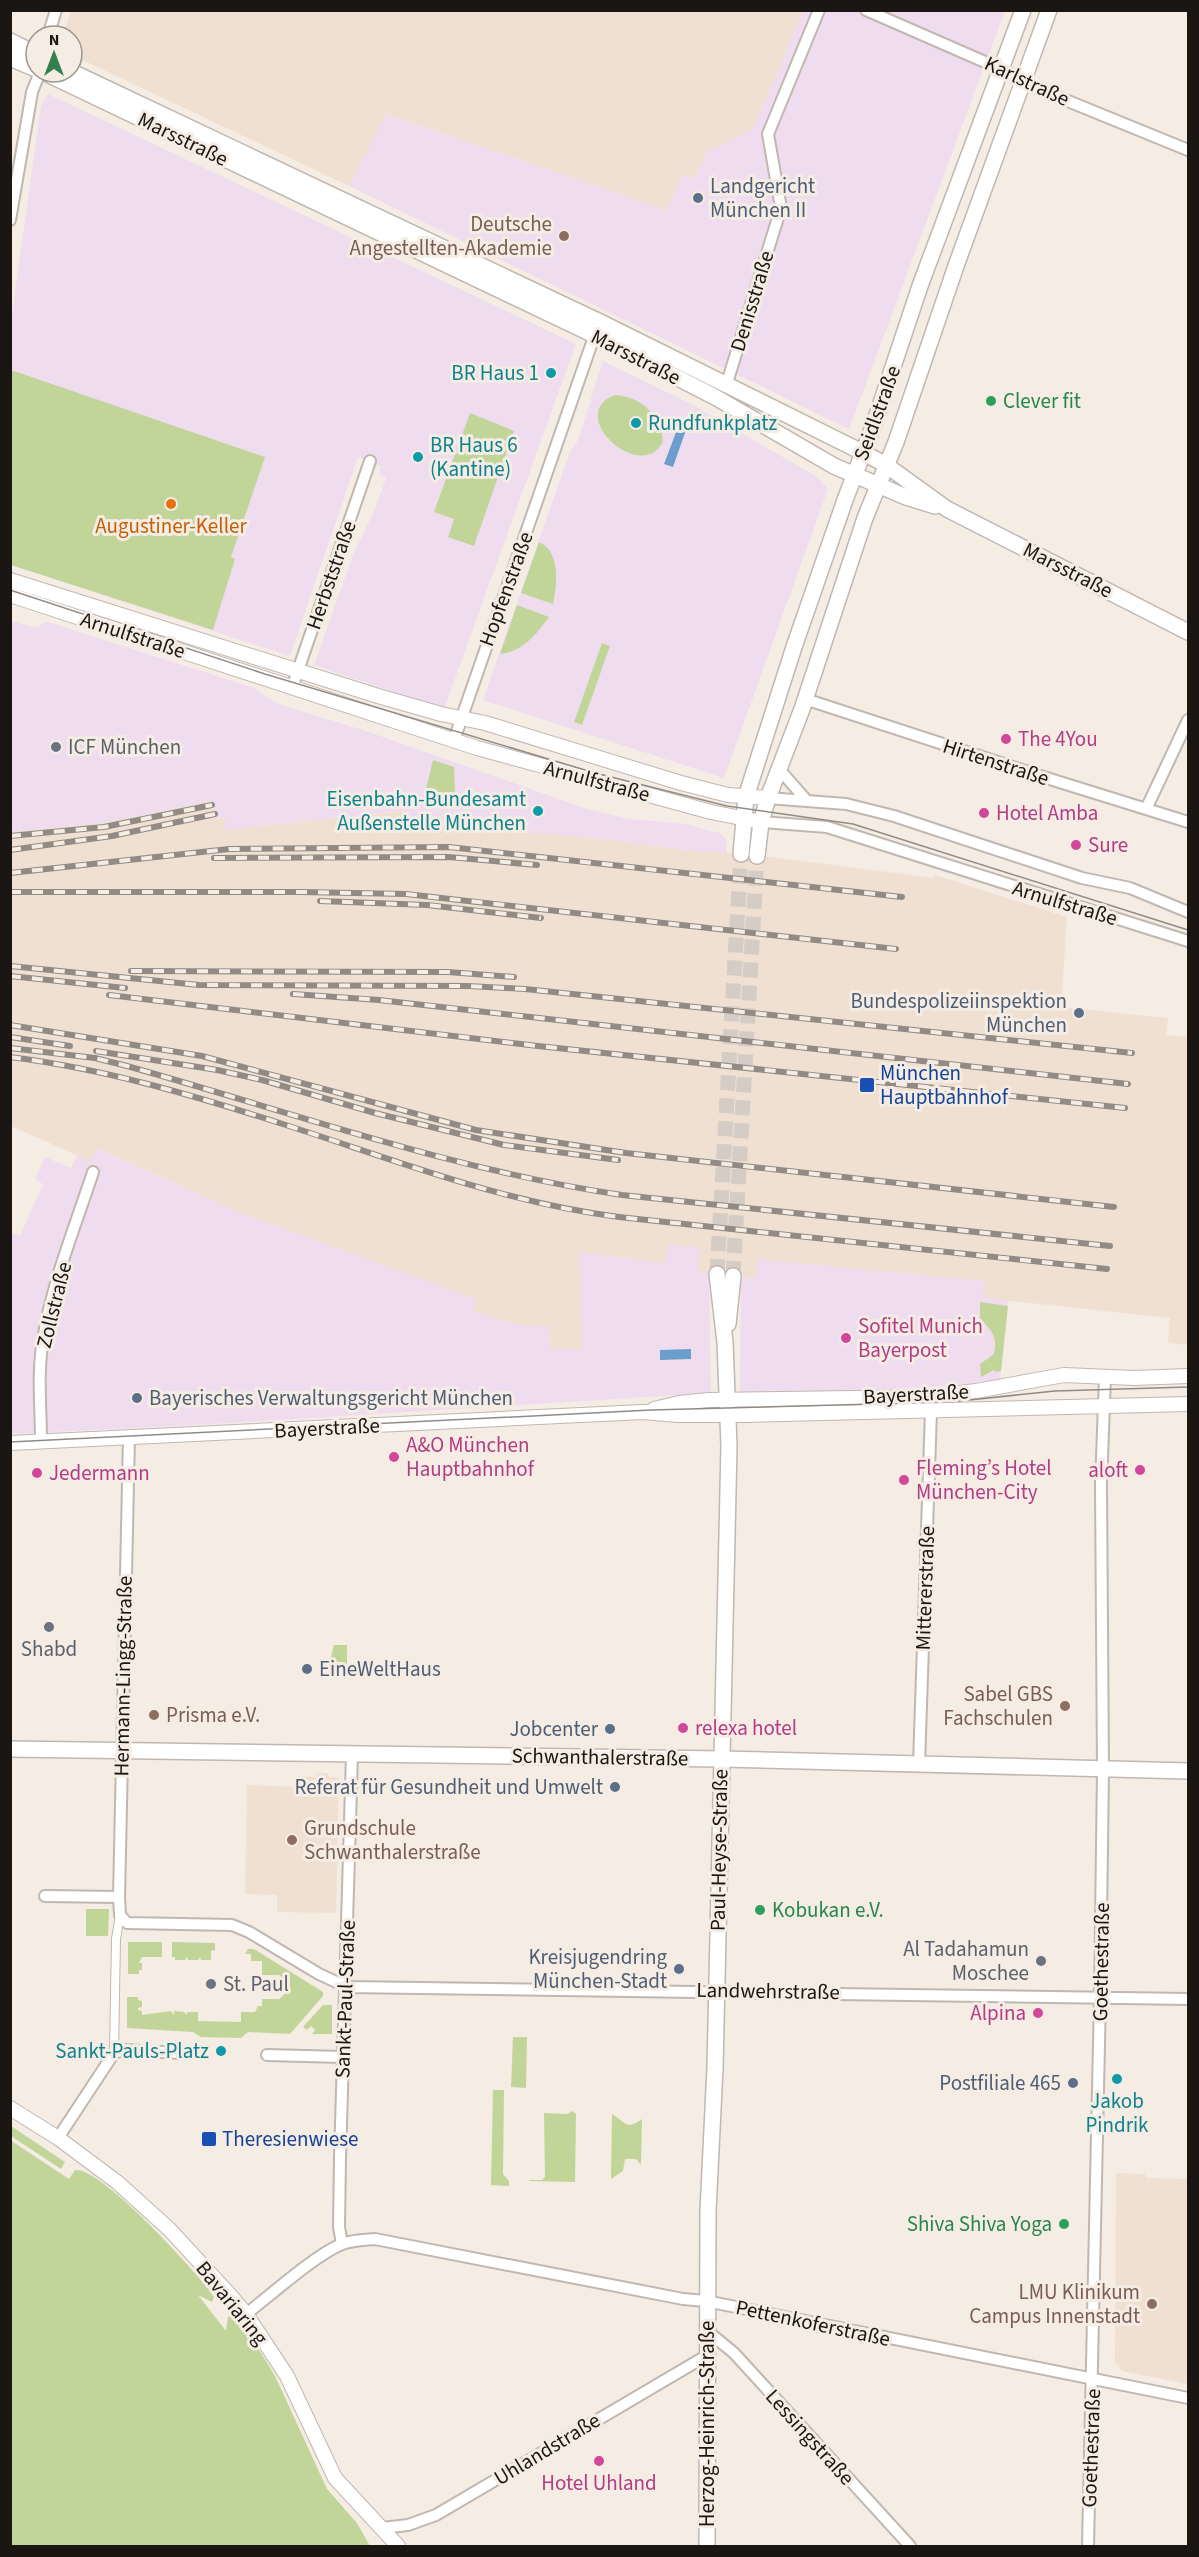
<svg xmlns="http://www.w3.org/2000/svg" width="1199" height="2557" viewBox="0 0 1199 2557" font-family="'Source Sans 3',sans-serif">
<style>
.commercial{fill:#efddef}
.built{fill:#efe0d2}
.green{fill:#c1d599}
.water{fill:#6b9dcd}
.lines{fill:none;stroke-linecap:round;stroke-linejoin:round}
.secondary-tunnel{stroke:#d4ccc5;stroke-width:15;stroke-dasharray:15 8;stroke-linecap:butt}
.pedestrian-casing{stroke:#c0b7b0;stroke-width:10}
.minor-casing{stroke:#c0b7b0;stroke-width:14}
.tertiary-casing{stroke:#c0b7b0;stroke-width:16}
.secondary-casing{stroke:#c0b7b0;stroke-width:18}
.pedestrian{stroke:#fff;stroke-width:8}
.minor{stroke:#fff;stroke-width:10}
.tertiary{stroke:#fff;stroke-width:14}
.secondary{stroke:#fff;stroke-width:15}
.tram{stroke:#928b85;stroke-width:1.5}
.rail-casing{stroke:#928b85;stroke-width:6}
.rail{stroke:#f5ece4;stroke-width:4;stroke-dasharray:11;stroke-linecap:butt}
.service-dot{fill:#5c6f8a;stroke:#f5ece4;stroke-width:2}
.education-dot{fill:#8d6e63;stroke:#f5ece4;stroke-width:2}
.culture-dot{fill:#0f9aa8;stroke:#f5ece4;stroke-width:2}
.leisure-dot{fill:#2e9e5b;stroke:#f5ece4;stroke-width:2}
.food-dot{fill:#e8710a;stroke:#f5ece4;stroke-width:2}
.hotel-dot{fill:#d1479c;stroke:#f5ece4;stroke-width:2}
.worship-dot{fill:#6b7280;stroke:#f5ece4;stroke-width:2}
.transit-dot{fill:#1a4fb4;stroke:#f5ece4;stroke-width:2}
.labels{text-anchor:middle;stroke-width:6;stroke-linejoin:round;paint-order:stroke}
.street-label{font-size:21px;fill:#191613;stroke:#f5ece4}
.service-label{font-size:21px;fill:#4e5e75;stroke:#f5ece4;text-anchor:end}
.education-label{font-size:21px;fill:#785e54;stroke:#f5ece4;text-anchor:end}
.culture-label{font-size:21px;fill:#0d838f;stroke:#f5ece4;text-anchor:end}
.leisure-label{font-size:21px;fill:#27864d;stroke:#f5ece4;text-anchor:start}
.food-label{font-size:21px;fill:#c56008;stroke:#f5ece4}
.hotel-label{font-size:21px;fill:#b23c85;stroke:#f5ece4;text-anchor:start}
.worship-label{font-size:21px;fill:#5b616d;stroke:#f5ece4;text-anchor:start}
.transit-label{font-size:21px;fill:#164399;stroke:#f5ece4;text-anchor:start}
</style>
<rect width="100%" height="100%" fill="#f5ece4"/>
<path class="commercial" d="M803,11h202l-156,418 -500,-243 36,-72 264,90 17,7 17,-37 11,5 14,-31 45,-20z
M48,94l528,250 -132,365 -130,-44 39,-110 23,-48 10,-29 -7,-3 2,-9 -23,-9 -68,199 -279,-91v-244l30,-215z
M603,361l92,45 122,71 11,12 -104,289 -241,-78 87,-248 8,-12z
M10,621l28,7 5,-5 5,-1 206,66 24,16 88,27 221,78 42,10 51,4 40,10 6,6 1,14h-20l-104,-14 -126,-11v-8l-69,2 -6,-11 -178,19v-13l-8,2 -5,-18 -108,22 -92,9z
M96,1148l145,65 236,86 -3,12 41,13 34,3 1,22h31l-2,-97 86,11 3,-19 32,4 -3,24 12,1 2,120 -498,31 -202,10 -1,-201 10,3 23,-52 -8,-5 10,-22 26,11 6,-13 13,5z
M757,1259l228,22 -1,17 24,3 -8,81 -46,9 -214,3 1,-117 14,1z"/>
<path class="built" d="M71,11l732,-1v1l-50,117 -41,22 -4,-2 -14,31 -11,-5 -17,37 -17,-7 -263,-90 -37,72 -277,-131v-19h-9z
M211,801l5,18 9,-2v13l177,-19 6,11 69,-2v8l125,11 104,14 1,-2 63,6 164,21 1,-3 132,42 -6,90 107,11 -2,17 22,2v308l-20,-2 2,-25 -187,-20 2,-17 -227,-22 -3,19 -58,-6 3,-24 -31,-4 -3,19 -87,-11 3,97h-32l-1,-22 -34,-3 -42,-13 3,-12 -235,-86 -144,-65 -7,13 -79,-35v-294l92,-9z
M316,1773h12l1,4 10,1 -3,135 -59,-1v-17l-32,-1 2,-109 54,2 1,-11 14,1z
M1116,2173l29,1 1,4 42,1v205l-66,-13 -7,-9z"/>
<path class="green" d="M11,370l254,87 -34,100 4,2 -22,71 -202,-65z
M615,395c27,2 46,20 48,47 -23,43 -99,-28 -48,-47z
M470,413l44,18 -40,115 -26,-9 6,-18 -20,-7z
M539,542c22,10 18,42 14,62l-32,-11z
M517,605l32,12c-12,17 -27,35 -49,37z
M602,643l8,3 -28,79 -8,-3z
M433,760l21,7 1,26 -32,9z
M980,1302l28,4 -7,65 -5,1 -2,-2 -13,7 -1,-13 14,-10c4,-19 -3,-23 -14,-36z
M334,1645h13v24h-19z
M86,1909h23l-1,27h-22z
M128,1942h34v15h-20l-3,6h3v7h-3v4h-11z
M172,1942l43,1v7l-4,1v9h-10l-1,-3 -2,3h-10l-1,-3 -2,3h-10v-3h-3z
M248,1949h6l69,43v4l-33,38 -42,-2 -7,6 -40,-1 -8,-5 -66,-4v-31h11v3l4,1v6l-4,1v2l4,1v4l29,-4 3,4v-4l10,1 3,3v-3h11v9l43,1v-10h14l3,-6h4v-7h17l8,-7v-10l-8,-7h-17v-14h-11v-7h-6z
M323,2005h9v29h-20l3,-4 -4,-4 -4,4 -4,-3z
M513,2037h14l-1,51 -15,-1z
M493,2090h11l-1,84 6,7v5l-18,-1z
M572,2111l4,3 -1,68 -46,-1v-1h13l3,-3 -1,-64 24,1z
M612,2114c14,8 13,17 30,5l-1,46 -5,-6h-11l-2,12 -12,8z
M11,2126l54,36 -4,7 -50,-33z
M10,2140l59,39 6,-9c26,-3 114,95 133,118l6,9 -2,5 -14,-7 28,36 2,-14 6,-3 6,5 35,57 52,113 30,34 13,23h-359z"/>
<path class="water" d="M678,427l8,3 -13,37 -9,-3z
M691,1349v10l-31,1v-10z"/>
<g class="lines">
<path class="secondary-tunnel" d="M717,1274l24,-420
M733,1276l24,-420"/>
<defs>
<path id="pedestrian" d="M114,2053l2,-114 4,-24"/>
<path id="minor" d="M866,10l135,59 40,21 147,60
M48,36l8,-26
M10,220l22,-128 8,-20
M726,386l55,-178 -13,-74 51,-124
M292,688l78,-227
M805,699l248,81 135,42
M454,740l142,-409
M779,769l28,32
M768,798l78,6 48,12 188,62 48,10 58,24
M1147,807l41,-87
M761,822l66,5 361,114
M129,1437l-10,460 1,18 7,8 105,2 17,7 70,42 28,13 841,12
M41,1442c0,-34 -4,-69 2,-102 9,-57 32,-113 50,-168
M919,1764l12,-353
M45,1896l74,1
M267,2055l76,2
M58,2138l56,-85 9,-3 57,3
M342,2244l-3,-17 1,-69 12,-404
M246,2314c25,-19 69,-59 96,-70 11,-4 22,-4 33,-5l308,60 23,2 482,97
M706,2330l28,23 176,193
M382,2528l26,-3 28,-10 270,-159
M1088,2546l12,-548 3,-228 -2,-286 4,-107"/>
<path id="tertiary" d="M10,580l368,116 63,18 44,9 196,60 47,12 40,3
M10,595l467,153 234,64 50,10
M654,1409l25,-6 30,-3 221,-3 46,-6 88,-16 70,3 54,-2
M10,1443l633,-31 35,3h67l443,-11
M10,2108l48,30 59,44 52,47 61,66 16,19 41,62 48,102 63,68"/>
<path id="secondary" d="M10,41l26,13
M10,58l26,11
M43,72l551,263 121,62 119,69 72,31 29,9
M72,72l528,250 264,131 22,12 61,44 241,123
M741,854l5,-57 48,-150 51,-147 29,-76 46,-138 103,-276
M757,856l4,-34 7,-24 34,-89 63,-191 31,-76 61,-179 92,-253
M728,1324l5,-48
M10,1749l712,10 466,12
M707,2546l1,-335 7,-143 14,-622 -4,-104 -8,-68"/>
</defs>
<use href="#pedestrian" class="pedestrian-casing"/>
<use href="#minor" class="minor-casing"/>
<use href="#tertiary" class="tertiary-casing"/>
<use href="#secondary" class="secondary-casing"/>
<use href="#pedestrian" class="pedestrian"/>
<use href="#minor" class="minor"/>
<use href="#tertiary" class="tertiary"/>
<use href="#secondary" class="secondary"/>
<path class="tram" d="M10,590l255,84 330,99 132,33 126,18 335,106
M10,1442l641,-32 299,-8 105,-11 133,-4"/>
<defs>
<path id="rail" d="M10,836l94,-9 108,-22
M10,850l102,-14 103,-22
M214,858l235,-1 88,8
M10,873l219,-24 220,-2 453,50
M10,892h291l105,2 490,55
M320,901l107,4 114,13
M10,966l189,19 269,1 57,3 607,64
M131,971l317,1 66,5
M10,976l115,12
M293,994l86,6 749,84
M109,995l429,51 587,62
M10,1025l192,31 274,74 150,23 488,54
M10,1037l60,9
M10,1048l85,10 32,8c164,46 325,104 495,129l488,51
M96,1051l121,19 45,10 113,33 129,32 114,15
M10,1057c97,12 189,40 282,70 108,35 214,76 327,90l488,52"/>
</defs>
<use href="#rail" class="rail-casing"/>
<use href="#rail" class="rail"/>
</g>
<g class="service-dot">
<circle cx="698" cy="198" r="6"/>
<circle cx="1079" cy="1013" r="6"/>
<circle cx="137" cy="1398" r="6"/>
<circle cx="307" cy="1669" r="6"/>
<circle cx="610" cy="1729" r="6"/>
<circle cx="615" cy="1787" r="6"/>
<circle cx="679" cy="1969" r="6"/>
<circle cx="1073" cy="2083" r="6"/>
</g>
<g class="education-dot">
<circle cx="564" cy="236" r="6"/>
<circle cx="1065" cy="1706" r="6"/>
<circle cx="154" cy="1715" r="6"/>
<circle cx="292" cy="1840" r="6"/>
<circle cx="1152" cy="2304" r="6"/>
</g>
<g class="culture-dot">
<circle cx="551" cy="373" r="6"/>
<circle cx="636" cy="423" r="6"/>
<circle cx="418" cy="457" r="6"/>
<circle cx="538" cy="811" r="6"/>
<circle cx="221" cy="2051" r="6"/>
<circle cx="1117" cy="2079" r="6"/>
</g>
<g class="leisure-dot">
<circle cx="991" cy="401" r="6"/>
<circle cx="760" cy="1910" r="6"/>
<circle cx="1064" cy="2224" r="6"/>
</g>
<circle class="food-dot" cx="171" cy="504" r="6"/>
<g class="hotel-dot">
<circle cx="1006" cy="739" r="6"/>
<circle cx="984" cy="813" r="6"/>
<circle cx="1076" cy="845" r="6"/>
<circle cx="846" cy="1338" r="6"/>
<circle cx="394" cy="1457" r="6"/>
<circle cx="1140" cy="1470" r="6"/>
<circle cx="37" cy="1473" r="6"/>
<circle cx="904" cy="1480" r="6"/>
<circle cx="683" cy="1728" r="6"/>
<circle cx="1038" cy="2013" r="6"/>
<circle cx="599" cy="2461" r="6"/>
</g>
<g class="worship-dot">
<circle cx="56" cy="747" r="6"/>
<circle cx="49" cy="1627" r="6"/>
<circle cx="1041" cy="1961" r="6"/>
<circle cx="211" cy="1984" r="6"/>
</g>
<g class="transit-dot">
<rect x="859" y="1077" width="16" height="16" rx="3"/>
<rect x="201" y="2131" width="16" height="16" rx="3"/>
</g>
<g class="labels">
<g class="street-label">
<text transform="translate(1027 81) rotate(25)" y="7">Karlstraße</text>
<text transform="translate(183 139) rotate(26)" y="7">Marsstraße</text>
<text transform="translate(752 301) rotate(-73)" y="7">Denisstraße</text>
<text transform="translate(636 357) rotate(27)" y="7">Marsstraße</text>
<text transform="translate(877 413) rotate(-70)" y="7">Seidlstraße</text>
<text transform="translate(1068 570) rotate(27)" y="7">Marsstraße</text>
<text transform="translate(331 575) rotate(-71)" y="7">Herbststraße</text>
<text transform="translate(506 589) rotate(-70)" y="7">Hopfenstraße</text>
<text transform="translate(133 635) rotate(18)" y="7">Arnulfstraße</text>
<text transform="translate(996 762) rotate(18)" y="7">Hirtenstraße</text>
<text transform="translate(597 781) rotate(15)" y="7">Arnulfstraße</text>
<text transform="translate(1065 903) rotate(17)" y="7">Arnulfstraße</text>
<text transform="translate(54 1305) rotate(-76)" y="7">Zollstraße</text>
<text transform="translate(916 1394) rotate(-3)" y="7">Bayerstraße</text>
<text transform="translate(327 1428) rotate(-3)" y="7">Bayerstraße</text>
<text transform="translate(925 1588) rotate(-88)" y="7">Mittererstraße</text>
<text transform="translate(123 1676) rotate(-89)" y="7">Hermann-Lingg-Straße</text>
<text transform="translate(600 1757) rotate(1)" y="7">Schwanthalerstraße</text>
<text transform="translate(719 1850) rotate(-89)" y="7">Paul-Heyse-Straße</text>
<text transform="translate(1101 1962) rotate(-89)" y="7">Goethestraße</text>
<text transform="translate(768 1991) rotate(1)" y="7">Landwehrstraße</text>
<text transform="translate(345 1999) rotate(-88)" y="7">Sankt-Paul-Straße</text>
<text transform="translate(232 2303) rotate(51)" y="7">Bavariaring</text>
<text transform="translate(813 2323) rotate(12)" y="7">Pettenkoferstraße</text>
<text transform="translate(707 2424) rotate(-90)" y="7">Herzog-Heinrich-Straße</text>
<text transform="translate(810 2437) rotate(48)" y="7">Lessingstraße</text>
<text transform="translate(1091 2448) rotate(-88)" y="7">Goethestraße</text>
<text transform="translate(547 2449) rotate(-31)" y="7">Uhlandstraße</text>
</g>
<g class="service-label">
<text x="710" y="193" text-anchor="start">Landgericht<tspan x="710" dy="24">München II</tspan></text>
<text x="1067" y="1008">Bundespolizeiinspektion<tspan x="1067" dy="24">München</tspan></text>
<text x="149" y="1405" text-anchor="start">Bayerisches Verwaltungsgericht München</text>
<text x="319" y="1676" text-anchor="start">EineWeltHaus</text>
<text x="598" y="1736">Jobcenter</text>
<text x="603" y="1794">Referat für Gesundheit und Umwelt</text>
<text x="667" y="1964">Kreisjugendring<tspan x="667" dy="24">München-Stadt</tspan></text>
<text x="1061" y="2090">Postfiliale 465</text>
</g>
<g class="education-label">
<text x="552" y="231">Deutsche<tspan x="552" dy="24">Angestellten-Akademie</tspan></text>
<text x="1053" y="1701">Sabel GBS<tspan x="1053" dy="24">Fachschulen</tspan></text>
<text x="166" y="1722" text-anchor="start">Prisma e.V.</text>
<text x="304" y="1835" text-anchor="start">Grundschule<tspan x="304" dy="24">Schwanthalerstraße</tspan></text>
<text x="1140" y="2299">LMU Klinikum<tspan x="1140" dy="24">Campus Innenstadt</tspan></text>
</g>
<g class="culture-label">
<text x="539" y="380">BR Haus 1</text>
<text x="648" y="430" text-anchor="start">Rundfunkplatz</text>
<text x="430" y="452" text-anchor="start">BR Haus 6<tspan x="430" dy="24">(Kantine)</tspan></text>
<text x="526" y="806">Eisenbahn-Bundesamt<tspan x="526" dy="24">Außenstelle München</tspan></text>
<text x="209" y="2058">Sankt-Pauls-Platz</text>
<text x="1117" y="2108" text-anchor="middle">Jakob<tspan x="1117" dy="24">Pindrik</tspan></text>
</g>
<g class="leisure-label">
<text x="1003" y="408">Clever fit</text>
<text x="772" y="1917">Kobukan e.V.</text>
<text x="1052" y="2231" text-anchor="end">Shiva Shiva Yoga</text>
</g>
<g class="food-label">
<text x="171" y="533">Augustiner-Keller</text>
</g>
<g class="hotel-label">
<text x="1018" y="746">The 4You</text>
<text x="996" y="820">Hotel Amba</text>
<text x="1088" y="852">Sure</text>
<text x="858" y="1333">Sofitel Munich<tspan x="858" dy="24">Bayerpost</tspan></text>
<text x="406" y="1452">A&amp;O München<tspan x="406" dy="24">Hauptbahnhof</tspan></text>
<text x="916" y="1475">Fleming’s Hotel<tspan x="916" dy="24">München-City</tspan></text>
<text x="1128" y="1477" text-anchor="end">aloft</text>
<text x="49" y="1480">Jedermann</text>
<text x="695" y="1735">relexa hotel</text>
<text x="1026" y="2020" text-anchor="end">Alpina</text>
<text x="599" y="2490" text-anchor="middle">Hotel Uhland</text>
</g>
<g class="worship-label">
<text x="68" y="754">ICF München</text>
<text x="49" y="1656" text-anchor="middle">Shabd</text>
<text x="1029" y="1956" text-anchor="end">Al Tadahamun<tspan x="1029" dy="24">Moschee</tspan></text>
<text x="223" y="1991">St. Paul</text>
</g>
<g class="transit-label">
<text x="880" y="1080">München<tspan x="880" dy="24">Hauptbahnhof</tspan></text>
<text x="222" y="2146">Theresienwiese</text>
</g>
</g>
<rect width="1199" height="2557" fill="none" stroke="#191613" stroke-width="24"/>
<g transform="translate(54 54)"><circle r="28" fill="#f5ece4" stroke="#9d9690" stroke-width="1.5"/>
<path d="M0-4.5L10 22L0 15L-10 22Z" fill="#328050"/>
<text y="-9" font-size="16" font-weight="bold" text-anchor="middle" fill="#191613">N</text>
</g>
</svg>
